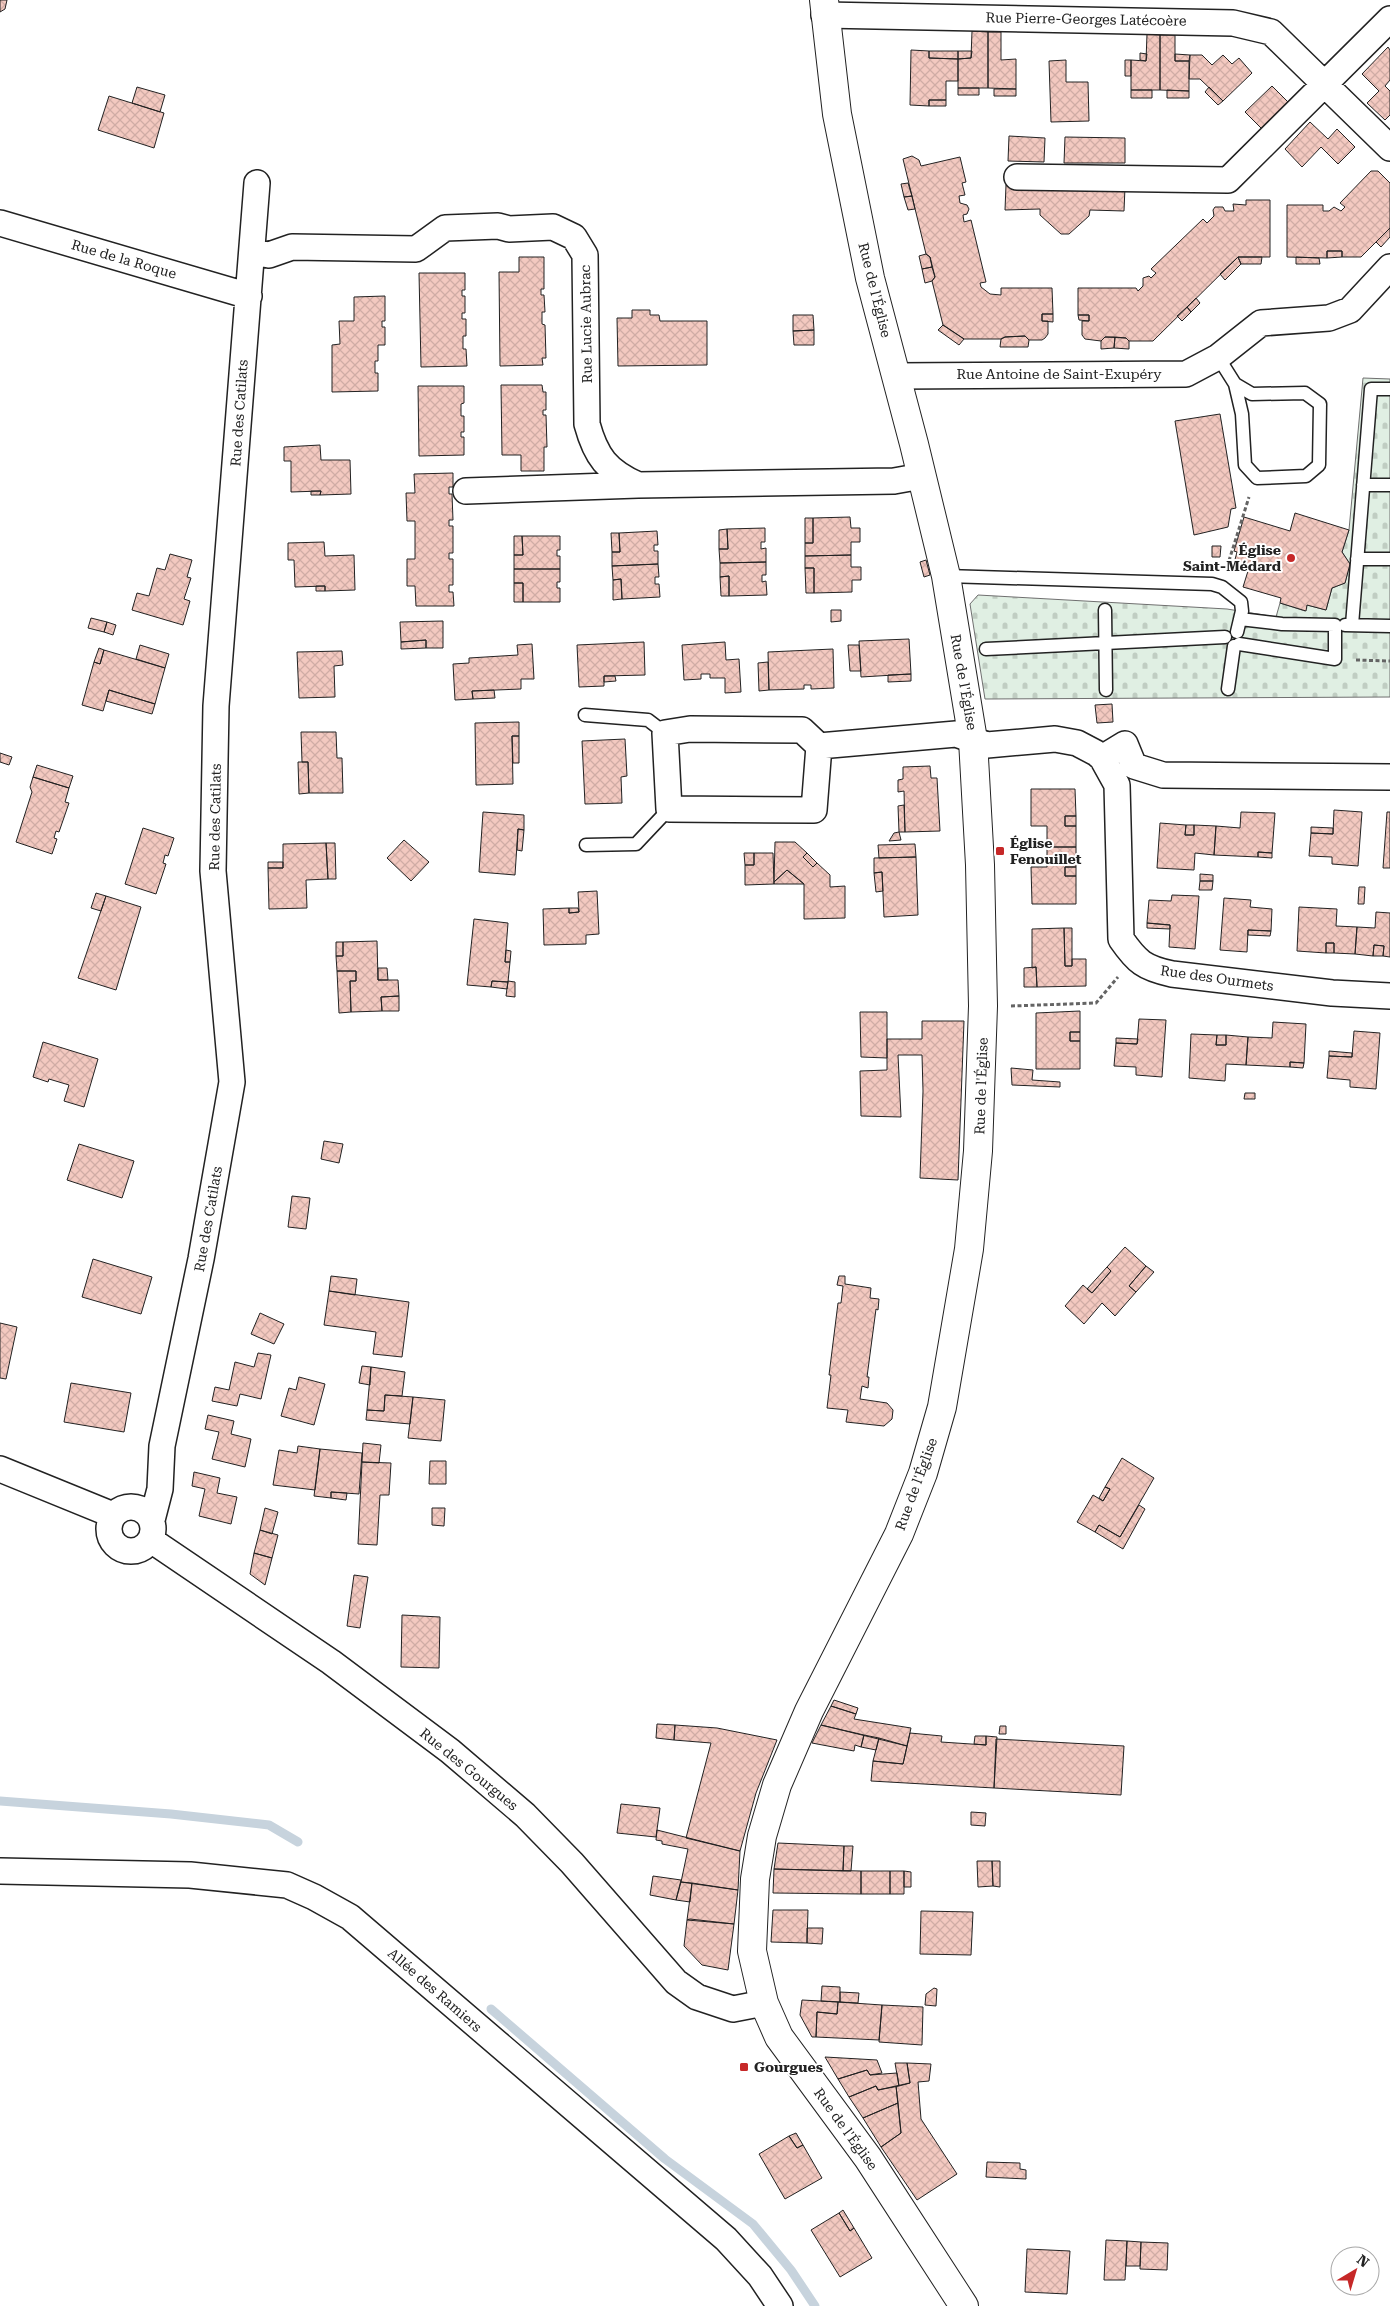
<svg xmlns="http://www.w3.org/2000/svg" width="1390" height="2306" viewBox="0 0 1390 2306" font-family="'Roboto Serif',serif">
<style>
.cemetery{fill:url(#cemetery-stones);stroke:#6f6f6f}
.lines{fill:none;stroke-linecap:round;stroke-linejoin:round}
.stream{stroke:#c7d3dd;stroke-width:9}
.building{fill:url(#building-cross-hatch);stroke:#222}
.service-casing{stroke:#222;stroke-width:15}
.minor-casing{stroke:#222;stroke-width:28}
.secondary-casing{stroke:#222;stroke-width:30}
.path{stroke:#646464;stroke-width:3;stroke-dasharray:4 2.5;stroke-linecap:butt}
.service{stroke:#fff;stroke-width:12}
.minor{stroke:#fff;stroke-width:25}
.secondary{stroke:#fff;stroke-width:28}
.poi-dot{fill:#c62828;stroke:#fff;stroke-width:2}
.labels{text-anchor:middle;stroke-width:4;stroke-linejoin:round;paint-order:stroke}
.street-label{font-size:14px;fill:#222;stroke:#fff}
.poi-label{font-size:14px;font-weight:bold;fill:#222;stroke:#fff;text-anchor:start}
</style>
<defs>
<pattern id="cemetery-stones" width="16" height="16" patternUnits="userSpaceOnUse" patternTransform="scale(1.25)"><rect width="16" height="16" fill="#e0efe3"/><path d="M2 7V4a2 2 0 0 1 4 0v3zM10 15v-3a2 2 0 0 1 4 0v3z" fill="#c0cdc2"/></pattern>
<pattern id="building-cross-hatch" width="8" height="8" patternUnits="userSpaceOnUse" patternTransform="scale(1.25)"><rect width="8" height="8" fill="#f3c9c0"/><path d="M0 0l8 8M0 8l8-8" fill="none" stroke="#d0aca5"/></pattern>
</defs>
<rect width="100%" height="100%" fill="#fff"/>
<path class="cemetery" d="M1363,378l27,1v318l-405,2 -15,-95 8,-9 249,14 49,8 4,-14 25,8 2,-6 19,5 6,-22 13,-5 5,-19 -8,-12 7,-22z"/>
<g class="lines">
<path class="stream" d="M0,1801l171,13 98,11 29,17
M491,2009l174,150 88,65 38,46 24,36"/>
</g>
<path class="building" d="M0,0h7l-2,9 -5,3z
M972,31l16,1v56h-30v-29l13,-1z
M988,32h13v28l15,-1v30l-28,-1z
M1147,34l13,1v55h-29v-30l15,1z
M1160,35h15v26h14v30l-29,-1z
M1388,47l2,3v30l-5,6 5,5v24l-5,5 -18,-17 12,-12 -17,-17z
M911,50l18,1v7l29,1v22h-12v19h-17v6l-19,-1z
M929,51h29v8l-29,-1z
M958,51h14l-1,7 -13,1z
M1140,53l7,1 -1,7 -6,-1z
M1175,54l15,1 -1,6h-14z
M1190,55h12l10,10 11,-10 9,9 7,-6 13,15 -29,28 -23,-22h-11z
M1066,60v22h22l1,39 -38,1 -2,-61z
M1125,60h6v16h-6z
M1272,86l17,17 -27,26 -17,-17z
M137,87l28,8 -5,17 -28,-9z
M1209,87l14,14 -5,4 -13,-13z
M958,88h21v7h-21z
M994,89h22v7h-22z
M1131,90h21v8h-21z
M1167,90l22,1v7h-22z
M109,96l55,17 -10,35 -56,-18z
M929,100h17v6h-17z
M1310,122l18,17 9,-10 18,18 -17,17 -17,-17 -19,20 -17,-18z
M1009,136l36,2 -1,24 -36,-1z
M1065,137l60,1v25h-61z
M912,156l7,4 2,6 39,-9 6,25 -4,1 3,12 -6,1 1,7 7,2 2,4 -2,5 -4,1 1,7 7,-2 15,62 -6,1 1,4 9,7 11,1v-7h51l1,26h-11v7h6v13l-3,4 -3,2h-13l-4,-4 -20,1 -4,2h-37l-21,-14 -11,-44 3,-4 -5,-20 -4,-3 -23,-95z
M1371,171h7l12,12v45l-29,29h-19v-6h-15v7l-40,-1v-52h36v6h6l5,-4 7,4 4,-4 -5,-4z
M908,183l4,13 -8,1 -3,-13z
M1006,185l119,2 -1,24 -34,-1 -1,6 -20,18h-8l-21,-19v-6l-35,1z
M912,196l3,13 -7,1 -4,-13z
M1246,200h24v57h-32l-85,84h-24l-3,-3 -21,-1 -4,4 -16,-2 -3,-4v-14h7v-6h-11v-27h58l2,3 5,-5v-8l6,-2 2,2 5,-5 -5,-4 52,-50 4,4 7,-7 -1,-6 2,-3h8l2,4h9l-1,-7 13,1z
M1390,228v9l-9,10 -5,-5z
M1327,251h15v6l-15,1z
M926,254l4,3 2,10 -10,2 -3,-13z
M519,257h25v32h-3v6h3l1,17h-3v12l3,1 1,33h-4l1,7 -43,1 -1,-94h20z
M1238,257h24l-1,7h-20z
M1238,257l3,7 -16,16 -5,-6z
M1296,257l23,1 1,6h-24z
M932,267l3,10 -3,4 -7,2 -3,-14z
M419,273h46v17h-3v6h3v17h-3v6h4v17h-3v13h3l1,17 -46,1z
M385,296v25h-3v6h3v18h-7v16h-3v12h3v18l-46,1v-47l8,-1 -1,-23h15v-24z
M1196,298l4,5 -9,9 -4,-5z
M1187,307l4,5 -9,9 -5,-5z
M632,310h18v5h9l1,6h47v44l-89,1 -1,-48h15z
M1042,314h11v8l-11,-1z
M793,315h20l1,15 -21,1z
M1078,315h11v6l-10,-1z
M943,325l21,14 -5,6 -21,-15z
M814,330v15h-20l-1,-14z
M1025,336l4,4 -1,7h-28l1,-8 4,-2z
M1105,337h10l-1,11 -13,1v-8z
M1115,337l11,1 3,3v8l-15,-1z
M501,385h41l1,7h3v18h-3v5h3l1,32h-3v24h-23v-16h-19z
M418,386h46v17l-3,1v12h3v16h-3v5h3v18l-45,1z
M1220,414l16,94 -5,1 -3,18 -34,8 -19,-114z
M320,445l1,15h29l1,34 -31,1 1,-4 -30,1v-31h-7v-14z
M453,473v14h-4v7h3l1,26h-4v6h4v27h-4v6h4v26h-4v7h4l1,14h-38l-1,-20h-8v-27h8v-38h-8l-1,-28h9l-1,-19z
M311,491h10l-1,4h-9z
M1295,513l54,17 -7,22 8,12 -5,19 -13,5 -6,22 -19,-5 -1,6 -26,-8 1,-5 -38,-11 5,-16 -15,-4 4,-15 -3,-1 10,-34 46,14z
M850,517l1,11h9v14h-9v13l-46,1v-13h8v-25z
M805,518h8v25h-8z
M765,528v14h-4v7l5,-1v14l-46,1 -1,-14h9l-1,-20z
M727,529l1,20h-9v-19z
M657,531l1,14h-4v6h4v13l-46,2v-14h8l-1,-19z
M611,533h8l1,19h-8z
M514,536h8l1,19h-9z
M522,536h38v14h-3v6h3v13h-46v-14h9z
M324,542l1,14 29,-1 1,35 -30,1v-5l-30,1 -1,-27h-6v-17z
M1212,546h9l-1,11h-8z
M170,554l22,6 -5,17 4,1 -7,21 6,2 -7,24 -51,-15 5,-17 12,3 8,-28 8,2z
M851,555v12h10v13h-9v12l-38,1v-25h-9v-12z
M926,560l4,15 -6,2 -4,-15z
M766,562v13h-4v7l4,-1 1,14 -38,1v-20l-9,1v-14z
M658,564l1,13h-4v7h4l1,13 -38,2 -1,-20 -8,1 -1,-14z
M805,568h9v25h-8z
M514,569h46v13h-3v6h3v14h-37v-19h-9z
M729,576v20h-8l-1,-19z
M621,579l1,20 -9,1v-20z
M514,583h9v19h-9z
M316,586h9v5h-9z
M831,610h10v11l-10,1z
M91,618l16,4 -3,10 -16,-4z
M443,621v27h-17v-8l-25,2 -1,-20z
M107,622l9,3 -3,10 -9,-3z
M909,639l2,35 -50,3 -2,-36z
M426,640v8l-25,1v-7z
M644,642l1,33 -41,1v10l-25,1 -2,-42z
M725,642l1,18 13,-1 2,33 -16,1v-15h-15v-4h-9v5l-17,1 -2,-35z
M532,644l2,35h-13v10l-49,2 1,8 -18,1 -2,-36 16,-1v-5l49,-3 -1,-10z
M140,645l29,9 -4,14 -29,-9z
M848,645h11l2,26h-11z
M99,648l5,2 -4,14 -6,-2z
M833,649l1,39 -23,1v-4h-7v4l-35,1 -1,-38z
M104,650l61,18 -10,36 -46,-14 -6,21 -21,-6 12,-43 6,2z
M342,651l1,14 -9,1 1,31 -36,1 -2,-46z
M768,662l1,28 -10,1 -1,-28z
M911,674v7l-23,1v-7z
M604,676h11l1,5 -12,1z
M109,690l46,14 -3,10 -46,-13z
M494,690l1,8 -22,1 -1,-8z
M1112,704l1,18 -16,1 -2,-18z
M519,722v14h-7l1,48 -37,1 -1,-62z
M301,732h35l1,26h5l1,35h-34l-1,-31h-6z
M512,736h7v27h-6z
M625,739l2,37 -6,1 1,26 -37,1 -3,-63z
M0,753l12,4 -3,8 -9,-3z
M298,762h10l1,31 -10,1z
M37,765l36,11 -4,12 -36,-11z
M930,766l1,12h6l3,53 -35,1 -1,-41 -6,1v-12l5,-1v-12z
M33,777l36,11 -4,14 4,1 -10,29 -3,-1 -2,7 3,1 -5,15 -36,-12 16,-50 -2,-5z
M1031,789h44l1,27h-11v10h11v21h-29v-21h-16z
M904,805l1,27h-6l-1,-26z
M1334,810l28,2 -4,54 -26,-2v-7l-23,-1 2,-23 22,1z
M483,812l41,3v15l-6,-1 -3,46 -36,-3z
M1241,812l34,1 -3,40 -14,-1v5l-44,-2 2,-29 24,2z
M1387,812h3v56h-7z
M1065,816h11v10h-11z
M1160,823l26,2 -1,10h9v-10l22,1 -2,29 -19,-2 -1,17 -37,-2z
M1186,825h8v10h-9z
M1311,827l22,1v6l-22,-1z
M143,828l31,10 -6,18 -3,-1 -2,8 3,1 -10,30 -31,-10z
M518,829l6,1 -2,21 -5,-1z
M899,832l2,8 -12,1 5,-8z
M404,840l25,22 -18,19 -24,-23z
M775,842h20l12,11 -4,4 10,10 4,-4 13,12v12l15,-1v32l-41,1v-35l-17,-14 -13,12z
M326,843h9l1,36h-8z
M326,843l2,36 -22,1 1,28 -38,1 -1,-41h15v-24z
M915,844l1,13 -37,1 -1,-13z
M1047,847h29v20h-11v9h11v28h-44l-1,-37h16z
M1258,852l14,1v5l-14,-1z
M744,853h10v12h-9z
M754,853h19l1,31 -29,1v-20h9z
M807,853l10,10 -4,4 -10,-10z
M916,857l2,58 -34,2 -2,-45 -8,1v-15z
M268,862h15v6h-15z
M1065,867h11v9h-11z
M787,870l17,14h-30v-2z
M882,872l1,19 -7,1 -2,-19z
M1200,874l13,1v6h-13z
M1200,881h13l-1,9h-13z
M1359,887h6l-1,17h-6z
M597,891l2,43 -13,1v9l-42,1 -1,-36 26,-1v5l10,-1 -1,-20z
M96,893l10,3 -5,15 -10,-3z
M1172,895l27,1 -4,53 -26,-2 1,-22 -23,-2 2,-23 22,1z
M106,896l35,11 -25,83 -38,-12z
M1224,898l27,2 -1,7 22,2 -1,22 -23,-1 -1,22 -27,-2z
M1299,907l38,2 -1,17 21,1 -2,27 -21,-1v-10h-8v10l-29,-2z
M569,908h9l1,4 -10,1z
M1376,912l14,1v44l-7,-1 1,-10 -10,-1 -1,11 -18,-2 2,-27 18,1z
M474,919l34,4 -3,39h5l-2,20 -16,-1 -1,6 -24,-2z
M1147,923l23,2v4l-23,-1z
M1064,928l1,38h7v-7h14v27l-49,1 -1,-20 -4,1v-39z
M1064,928h8v38h-7z
M1248,930l23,1 -1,5 -22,-1z
M377,941l1,39h20l1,16 -18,1 1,14 -31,1 -1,-31h6v-10h-19l-1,-15h7v-14z
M336,942h7v14h-7z
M1326,943h8v10h-8z
M1374,945l10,1 -1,10h-10z
M506,950l5,1 -1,11h-5z
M1036,967l1,20h-13v-19z
M378,968h9l1,12h-10z
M337,971h19v10h-6l1,31 -12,1z
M492,981l16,1 -1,7 -16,-2z
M508,981l7,1v15l-9,-1z
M399,996v15h-17l-1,-14z
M1080,1011v21h-10v9h10v28h-44v-56z
M860,1012h27v46l-26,-1z
M1139,1019l27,1 -4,57 -26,-2v-8l-22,-1 2,-23 21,1z
M922,1021h42l-6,159 -38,-2 3,-87 -1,-36h-24l3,62 -40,-1 -1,-45 27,-1v-31h35z
M1273,1022l33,2 -2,39 -14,-1v5l-44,-2 2,-28 24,1z
M1354,1031l26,2 -4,56 -26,-2v-7l-23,-2 2,-22 23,1z
M1070,1032h10v9h-10z
M1191,1034l26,1 -1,10h10v-10l22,2 -2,28 -20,-1 -1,17 -36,-3z
M1217,1035h9v10h-10z
M1116,1038l22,1 -1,5 -21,-1z
M43,1042l55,17 -14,48 -20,-6 5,-16 -20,-6 -1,3 -15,-5z
M1329,1051l23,2v4l-23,-1z
M1290,1062l14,1 -1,5 -13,-1z
M1011,1068l22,2 -1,10 28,2v5l-48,-2z
M1245,1093h10v6h-11z
M324,1141l19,3 -4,19 -18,-4z
M79,1144l55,17 -12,37 -55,-18z
M292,1196l18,2 -4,31 -18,-2z
M1125,1247l21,19 -17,20 7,6 -21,24 -13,-13 -18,21 -19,-18 18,-21 9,8 19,-22 -4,-4z
M93,1259l59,18 -11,37 -59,-17z
M1146,1266l8,6 -18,20 -7,-6z
M1107,1267l4,4 -19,22 -5,-4z
M331,1276l26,3 -2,16 -26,-4z
M839,1276h6v8l26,4 -1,10 9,1 -1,11 -2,-1 -9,68h2l-1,11 -6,-2 -2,13 27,4 6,7 -1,9 -8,7 -38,-4 2,-12 -21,-2 4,-33h-2l9,-72h3l2,-17 -6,-1z
M329,1291l80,11 -7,55 -29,-3 3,-22 -52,-7z
M260,1313l24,11 -10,20 -23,-10z
M0,1323l17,4 -11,52 -6,-1z
M258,1353l13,2 -10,44 -21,-5 -3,12 -25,-5 3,-14 14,3 6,-28 19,5z
M362,1366l9,1 -1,18 -11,-2z
M371,1367l34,5 -3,24 -17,-1 -1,16 -17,-1z
M299,1377l26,7 -11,41 -33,-9 8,-28 7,2z
M71,1383l60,10 -7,39 -60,-10z
M385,1395l28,2 -3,27 -44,-4 1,-10 17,1z
M413,1397l32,3 -4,41 -33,-3z
M208,1415l26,6 -3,13 20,5 -6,28 -33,-8 7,-27 -14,-3z
M363,1443l18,2 -2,18 -17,-1z
M298,1446l22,3 -5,41 -42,-5 6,-35 18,3z
M320,1449l42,4 -3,41 -28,-2v6l-17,-2z
M1122,1458l32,20 -34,59 -21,-12 -4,7 -18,-10 16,-27 10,6 7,-12 -5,-2z
M430,1461h16v23h-17z
M362,1462l29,1 -2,32h-9l-3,50 -19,-1z
M194,1472l26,6 -3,15 20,4 -6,27 -32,-8 6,-27 -13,-3z
M1105,1487l5,2 -7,12 -4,-3z
M331,1492l16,1 -1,7 -15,-2z
M1139,1505l6,4 -22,40 -28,-17 4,-7 21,12z
M265,1508l13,4 -6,22 -12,-4z
M432,1508h13l-1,18 -12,-1z
M260,1530l18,5 -6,23 -18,-5z
M254,1553l18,5 -7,27 -15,-11z
M354,1575l14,2 -8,51 -13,-2z
M402,1615l38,2 -1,51 -38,-1z
M834,1700l24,8 -2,6 -25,-8z
M831,1706l25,8 -2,5 57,9 -4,18 -86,-21z
M657,1724l18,1 -1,15 -18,-2z
M675,1725l42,3 60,12 -21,53 -16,58 -54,-13 25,-95 -37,-3z
M821,1725l43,10 -3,12 -6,-2 -1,6 -42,-8z
M1000,1726h6v8h-7z
M910,1733l32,3 -1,6 45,3v-9l11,1 -3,51 -123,-7 2,-20 30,3z
M864,1735l15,3 -3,12 -15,-3z
M975,1736h11v9l-12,-1z
M879,1738l28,8 -4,18 -30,-3z
M996,1739l128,7 -3,49 -127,-7z
M621,1804l39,4 -4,29 -39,-4z
M971,1812l15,1 -1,13 -14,-1z
M657,1830l83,21 -2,39 -57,-8 7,-33 -26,-5v-3l-6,-1z
M778,1843l66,3 -1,25 -69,-2z
M844,1846h9l-2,25h-8z
M977,1861h15l1,25 -15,1z
M992,1861h8v26l-7,-1z
M774,1869l87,2v23l-88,-1z
M861,1871h29v23h-29z
M890,1871h14v23h-14z
M904,1871l7,1v15h-7z
M653,1876l28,4 -5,20 -26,-5z
M681,1882l11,1 -2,19 -14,-2z
M692,1883l46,7 -4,34 -47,-4z
M773,1910h35l-1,33 -36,-1z
M921,1911l52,1 -2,43 -51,-1z
M690,1919l44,5 -6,46 -26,-5 -18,-19 3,-26z
M807,1928h16l-1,16 -15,-1z
M822,1986l18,1v15l-19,-1z
M934,1988l3,1 -1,17 -11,-1 1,-11z
M840,1992l19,1 -1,10 -18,-1z
M802,2000l36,2 -1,12 -20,-2 -1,25h-4l-12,-22z
M838,2002l44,3 -3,35 -63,-3 1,-25 20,2z
M882,2005l41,2 -1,38 -43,-3z
M825,2057l52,3 5,13 -12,2 -3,-5 -29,9z
M895,2063h12l3,20 -11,3z
M907,2063l24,1 -2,17 -11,1 3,37 36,55 -40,26 -36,-53 20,-14 -5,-47 14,-3z
M867,2070l3,5 27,-2 2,13 -21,4 -2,-4 -27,11 -11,-18z
M876,2086l2,4 18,-4 2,17 -35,15 -14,-21z
M898,2103l3,30 -20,14 -18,-29z
M796,2133l7,12 -6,3 -8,-12z
M789,2136l8,12 6,-3 19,33 -37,21 -26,-45z
M987,2162l33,1v6l6,1v9l-40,-2z
M843,2210l11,18 -4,3 -11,-18z
M839,2213l11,18 4,-3 18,30 -32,19 -29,-47z
M1106,2240l21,1 -2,39h-21z
M1127,2241l14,1 -1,24h-14z
M1141,2242l27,1 -1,27 -27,-1z
M1027,2249l43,2 -3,43 -42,-2z"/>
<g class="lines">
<defs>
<path id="service" d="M1218,357l17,27 7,30 3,51 12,13 49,-2 13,-11 1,-61 -15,-11 -53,1 -17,-10
M1363,485h27
M1357,559h33
M946,576l266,8 10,3 19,15 1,9 -5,21
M1105,610l1,80
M1345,625l45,1
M1352,625l19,-236h19
M1239,644l96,15v-34l-53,-1 -42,-5
M986,649l239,-12
M1228,689l6,-43
M585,715l63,5 17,13
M586,845l50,-1 33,-35"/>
<path id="minor" d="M824,15l409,8 38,9 119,116
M1017,177l211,3 162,-161
M0,223l249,73
M252,252l17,3 23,-8 124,2 29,-21 53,-2 11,3 44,-2 21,10 11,18 2,169c9,33 20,47 51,61l256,-4 28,-5
M897,376l289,-2 32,-17 43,-34 68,-5 21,-8 40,-43
M466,491l172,-6
M690,729l112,1 17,16 -5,64 -145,-1 -4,-76z
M819,746l137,-12 31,11 68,-6 22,4 19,10 6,5 15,27 4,154c16,23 23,29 51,35l160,19 58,3
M1102,758l23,-14 9,22 29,9 227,2
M0,1469l113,46
M109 1529a22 22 0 1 1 44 0a22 22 0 1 1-44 0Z
M152,1520l8,-31 2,-43 39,-187 31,-177 -19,-211 3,-165 41,-523
M151,1540l180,122 119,89 75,64 47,48 104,119 21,15 36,12 31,-6
M0,1871l190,4 97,10 27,12 36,20 376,322 34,37 20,30"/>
<path id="secondary" d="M824,0l13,114 33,164 44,166 32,132 27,164 7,125 3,141 -5,145 -9,98 -27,158 -19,66 -24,61 -90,177 -32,74 -15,51 -7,43 -3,72 12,52 15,34 89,121 96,148"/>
</defs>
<use href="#service" class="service-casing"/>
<use href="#minor" class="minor-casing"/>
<use href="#secondary" class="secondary-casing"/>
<path class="path" d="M1227,567l22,-70
M1356,660l34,1
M1011,1006l85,-3 22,-26"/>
<use href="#service" class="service"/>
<use href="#minor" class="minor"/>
<use href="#secondary" class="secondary"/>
</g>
<g class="poi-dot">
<circle cx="1291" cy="558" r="5"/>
<rect x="995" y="846" width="10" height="10" rx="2.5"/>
<rect x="739" y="2062" width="10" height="10" rx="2.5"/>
</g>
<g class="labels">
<g class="street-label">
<text transform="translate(1086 19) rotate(1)" y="5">Rue Pierre-Georges Latécoère</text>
<text transform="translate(124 259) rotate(16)" y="5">Rue de la Roque</text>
<text transform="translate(875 290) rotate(76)" y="5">Rue de l'Église</text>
<text transform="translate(586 324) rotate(-91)" y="5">Rue Lucie Aubrac</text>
<text x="1059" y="379">Rue Antoine de Saint-Exupéry</text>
<text transform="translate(239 413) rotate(-86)" y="5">Rue des Catilats</text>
<text transform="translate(964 682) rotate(80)" y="5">Rue de l'Église</text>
<text transform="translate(215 817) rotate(-89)" y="5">Rue des Catilats</text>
<text transform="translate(1217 978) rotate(8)" y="5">Rue des Ourmets</text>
<text transform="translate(981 1086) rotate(-88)" y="5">Rue de l'Église</text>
<text transform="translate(208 1219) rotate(-80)" y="5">Rue des Catilats</text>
<text transform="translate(916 1484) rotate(-70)" y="5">Rue de l'Église</text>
<text transform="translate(469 1769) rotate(39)" y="5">Rue des Gourgues</text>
<text transform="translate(435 1990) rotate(41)" y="5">Allée des Ramiers</text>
<text transform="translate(846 2129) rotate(54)" y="5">Rue de l'Église</text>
</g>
<g class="poi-label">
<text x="1281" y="555" text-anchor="end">Église<tspan x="1281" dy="16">Saint-Médard</tspan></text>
<text x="1010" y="848">Église<tspan x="1010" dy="16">Fenouillet</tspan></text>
<text x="754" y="2072">Gourgues</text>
</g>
</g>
<g transform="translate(1355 2271) rotate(38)"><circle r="24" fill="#ffffff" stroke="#a7a7a7"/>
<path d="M0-4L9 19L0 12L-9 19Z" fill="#c62828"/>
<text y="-8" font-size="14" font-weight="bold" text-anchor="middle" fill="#222222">N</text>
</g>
</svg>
